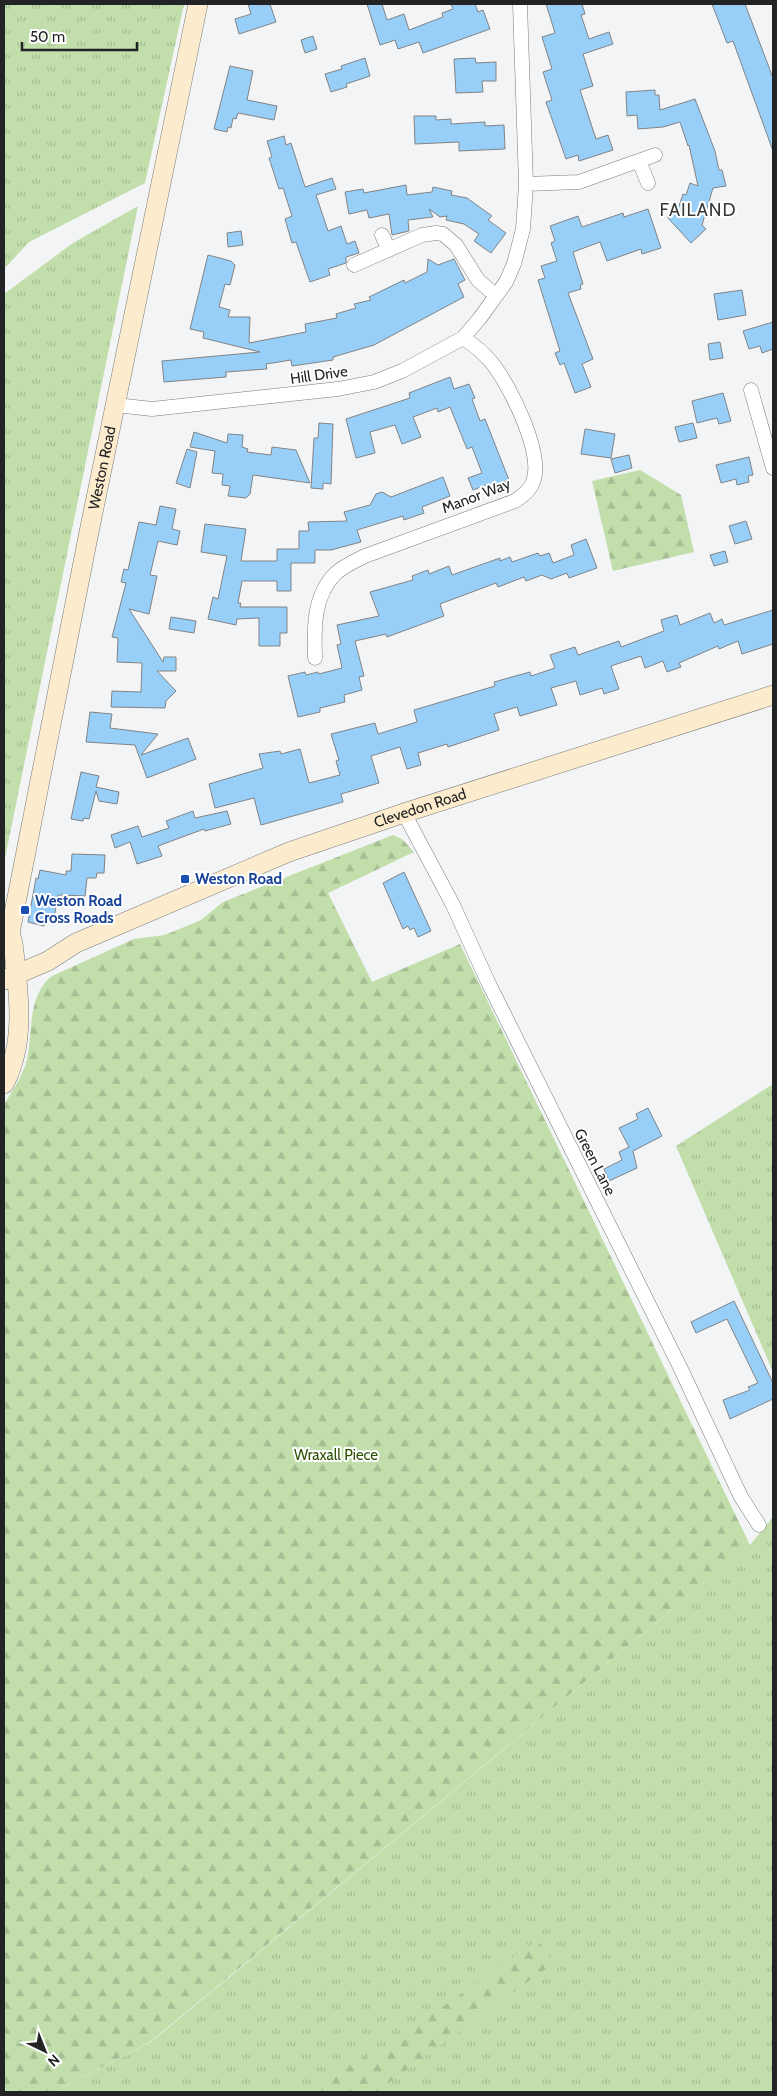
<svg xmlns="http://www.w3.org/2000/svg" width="777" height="2096" viewBox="0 0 777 2096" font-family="Cabin,sans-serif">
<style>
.grass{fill:url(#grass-tufts)}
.forest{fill:url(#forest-firs)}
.building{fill:#98cff9;stroke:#818385}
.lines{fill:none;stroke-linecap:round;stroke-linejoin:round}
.street-casing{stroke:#797b7c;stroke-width:15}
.secondary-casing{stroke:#797b7c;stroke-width:20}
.street{stroke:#fff;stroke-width:14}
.secondary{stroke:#fceccd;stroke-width:19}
.transit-dot{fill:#1a4fb4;stroke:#fff;stroke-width:2}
.labels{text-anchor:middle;stroke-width:4;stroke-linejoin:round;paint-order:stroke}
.street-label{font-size:15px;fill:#222324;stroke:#fff}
.transit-label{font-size:15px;font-weight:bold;fill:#164399;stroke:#fff;text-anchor:start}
.park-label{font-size:15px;fill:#2d5200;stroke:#fff}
.quarter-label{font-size:18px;letter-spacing:1px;fill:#37393a;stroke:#fff}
</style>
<defs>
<pattern id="grass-tufts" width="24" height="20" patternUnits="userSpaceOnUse" patternTransform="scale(1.25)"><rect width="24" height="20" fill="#c1deab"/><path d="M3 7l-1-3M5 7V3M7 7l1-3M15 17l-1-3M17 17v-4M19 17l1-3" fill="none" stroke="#a6be93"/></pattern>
<pattern id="forest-firs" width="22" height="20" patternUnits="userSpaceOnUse" patternTransform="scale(1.25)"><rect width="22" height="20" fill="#c1deab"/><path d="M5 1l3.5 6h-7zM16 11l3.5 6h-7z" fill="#a6be93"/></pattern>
</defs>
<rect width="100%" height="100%" fill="#f2f4f6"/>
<path class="grass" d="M4,4h180l-39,179 -116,59 -23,25 -2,-3z
M138,206l-134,657v-569l69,-51z
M773,1084v288l-97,-226z
M773,1517v575h-719l97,-50 599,-497z"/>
<path class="forest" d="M640,470l41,25 13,57 -81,19 -21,-90z
M393,835l9,4 12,13 -86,41 44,89 88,-38 290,601 -600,497 -96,50h-50v-987c8,-14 19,-30 23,-45 6,-28 0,-65 25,-84l82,-37 31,-4 36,-15 22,-18z
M538,1940l16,23 -178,129h-75l93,-51z"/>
<path class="building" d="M248,4h22l6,18 -37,12 -4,-15 16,-5z
M367,4h15l5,16 17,-6 5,16 34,-13 -1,-4 11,-4 -2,-5h24l3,8 5,-2 7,19 -67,24 -4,-11 -21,7 -3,-9 -15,5z
M546,4h36l3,10 -4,1 8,24 20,-7 4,12 -30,10 10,32 -13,4 16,49 12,-4 5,15 -34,11 -1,-6 -12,4 -20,-57 6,-2 -9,-28 9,-3 -10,-32 13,-4z
M712,4h33l28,74v73l-40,-110 -6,2z
M313,36l4,13 -12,4 -4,-13z
M365,58l5,18 -24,8 1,3 -16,5 -6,-18 17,-5 -1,-3z
M475,58l1,5 20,-1v19h-14l1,11 -27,1 -2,-34z
M230,66l23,5 -6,29 30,6 -3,14 -36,-7 -2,6 -3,-1 -2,10 -3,-1 -1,5 -13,-3z
M655,90v5h4l1,15 35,-11 20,52 4,19h3l4,16 -13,2 -11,37 4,4 -15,14 -24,-26 12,-11 4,-12 3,1 4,-12 8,3 -9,-41 -1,1 -8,-24 -17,5 -25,2 -1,-14 -10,1 -1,-24z
M414,116h22v4l15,-1v5l34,-2v4l19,-1 1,24 -46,2v-9l-44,2z
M284,136l2,9 5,-2 14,44 27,-9 4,11 -20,6 12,36 13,-5 6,18 8,-3 4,12 -13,4v6l-18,6 2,6 -20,7 -14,-40 -4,1 -7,-24 7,-3 -9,-28 -4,1 -10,-31 3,-1 -5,-16z
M406,185l1,10 25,-3 1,-5 19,4 -1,4 16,3 25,18 -4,4 18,13 -15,20 -17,-12 5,-7 -15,-10 -18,-4 1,-4 -7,1 -11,-8 4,8 -25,3 1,11 -17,4 -3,-21 -20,4 -2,-8 -18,4 -4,-22 18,-3 1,4z
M648,209l13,39 -19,6 -1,-5 -34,12 -7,-19 -27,10 10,32 -3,1 1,4 -13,4 25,66 -11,5 9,23 -16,6 -11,-30 -4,2 -5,-12 5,-2 -22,-71 7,-2 -4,-12 16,-5 -6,-18 4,-2 -5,-15 28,-10 4,11 41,-14 1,4z
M241,231l2,14 -15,2 -1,-14z
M208,255l23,6 4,4 -5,20 -5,-1 -6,23 11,3 -2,7h22l-1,26 57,-11 -1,-8 32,-6 -1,-4 20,-6 -2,-4 17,-4 -2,-3 35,-17 1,3 22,-11 1,-13 10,6 16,-6 11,21 -7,4 6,13 -90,48 -41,12v3l-41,6 -1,-6 -25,4 1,5 -41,3v5l-62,5 -2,-21 98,-9 -57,-14 1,-6 -14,-3z
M742,290l4,25 -28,5 -4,-26z
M773,322v27l-11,4 -2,-7 -11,3 -6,-18z
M720,342l3,16 -13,2 -2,-16z
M450,377l4,12 15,-5 6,14 -3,1 8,22 5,-2 24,61 -22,8 -1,-3 -13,5 -5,-12 14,-5 -10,-26 -5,2 -17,-42 -12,5 -1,-4 -24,9 8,20 -19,7 -7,-19 -25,7 5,21 -19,5 -10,-39 64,-21 -1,-5z
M723,393l8,28 -12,3 -2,-6 -20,5 -5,-22z
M319,423l14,1 -2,60 -8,-1v6l-12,-1 3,-50h4z
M693,423l4,15 -18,4 -4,-15z
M585,429l30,5 -4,24 -30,-4z
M194,432l33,11 1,-9 15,1 -1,12 6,2 -1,3 24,3 1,-8 24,3 14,33 -57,-8 -3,19 -4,4 -18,-2 2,-10 -8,-1 1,-11 -11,-1 3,-22 -25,-4z
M187,449l10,3 -7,36 -14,-5z
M629,455l3,13 -17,5 -4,-14z
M749,457l4,18 -5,1 1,6 -12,3 -1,-6 -15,4 -5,-18z
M443,477l7,19 -28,11 2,6 -20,7 -1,-4 -46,14 4,12 -30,8h-16v13h-24v28h-14v-10h-35l-4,22h3l-1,4h47v26h-7v13h-21v-28l-22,1 -1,6 -28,-6 5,-22 5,2 9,-43 -26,-4 4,-28 41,5 -5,32h36v-12h22v-18h10l-1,-9 39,-1 -3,-9 26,-7 6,-11 6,-2 9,5z
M160,506l16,3 -4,20 8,2 -3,14 -19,-4 -8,34 7,1 -8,38 -20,-5 34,53 1,-5h12v14h-19l19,20 -10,10 -1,7 -54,-1 1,-16 29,1 1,-29 -25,-1 1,-24 -6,-1 14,-54 -5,-1 3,-13 4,1 11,-48 17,3z
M746,521l6,18 -17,5 -6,-18z
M586,539l11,29 -28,10 -2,-5 -16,6 -9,-4 -16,6 -2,-4 -26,10 -2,-4 -56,21 4,12 -57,21 -1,-3 -31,7 9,35 -5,1 3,13 -18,5 1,7 -25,6v4l-22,5 -10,-41 17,-4 1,3 12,-3 1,2 23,-6 -5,-23 4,-1 -4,-19 42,-9 -9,-24 43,-12 -1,-4 16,-6 1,4 20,-8 3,9 48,-17v3l10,-4 2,5 26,-9 2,3 9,-3 4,10 21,-8 -3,-10z
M725,551l3,11 -14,4 -4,-11z
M773,610v34l-31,10 -4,-13 -19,8 -1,-3 -39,17 2,4 -14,5 -4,-11 -18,7 -4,-12 -30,10 8,23 -15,5 -2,-6 -22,7 -4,-14 -25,7 6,17 -37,11 -3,-9 -23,7 5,16 -51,17 -1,-3 -29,9 3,12 -14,4 -7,-22 -29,9 8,27 -38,11 2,8 -82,23 -7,-27 -39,10 -6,-24 54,-16 -4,-14 21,-3 1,3 19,-5 9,34 31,-8 -4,-14 3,-1 -8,-26 44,-11 3,11 39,-12 -3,-12 81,-24 -1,-4 36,-10 1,4 24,-8 -5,-13 25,-8 3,8 41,-14 2,6 43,-16 -3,-11 16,-5 3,10 30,-12 4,10 8,-4 2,6z
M171,617l25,4 -2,12 -25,-4z
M90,712l22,2 -2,14 48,6 -17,21 47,-17 8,21 -49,19 -12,-33 -49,-3z
M81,772l18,4 -3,11 23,5 -2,12 -18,-3 -3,-10 -7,28 -5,-1 -1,3 -12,-2z
M193,811l2,7 32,-7 4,13 -26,7 -1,-2 -46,17 4,10 -25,8 -7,-22 -15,6 -4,-13 27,-9 4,11 27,-9 -3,-7z
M72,854l33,1 -1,18h-7l-1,5h-9l-2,18 -27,-1 -4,23 -8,-2 -2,10 -16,-4 8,-44 2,1 2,-9 26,5v-4h5z
M404,872l27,59 -13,6 -4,-9 -4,2 -2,-4 -5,3 -20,-46z
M648,1108l14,28 -29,15 4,17 -28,13 -5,-12 18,-9 -3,-8 10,-5 -10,-19 19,-9 -2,-5z
M734,1301l39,82v16l-43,20 -7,-19 27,-10 -2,-3 10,-4 -31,-64 -31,14 -5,-11z"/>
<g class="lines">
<defs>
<path id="street" d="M639,161l9,22
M526,184l53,-2 76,-27
M382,235l7,15
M354,265l68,-30 14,-2 7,1 13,11 22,35 18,16
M751,390l22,78
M116,405l36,4 186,-20 36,-7 28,-11 61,-33 17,-20 26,-36 8,-18 9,-35 3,-45 -6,-180
M315,658c-1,-28 -2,-62 20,-84 8,-8 20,-13 30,-18l150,-55c7,-5 15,-10 18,-19 11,-29 -23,-96 -41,-119 -9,-11 -18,-18 -29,-25
M404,813l49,92 35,77 191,383 62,132 18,28"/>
<g id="secondary">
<path id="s1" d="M4,942l6,-9 79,-401 109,-528"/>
<path id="s2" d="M4,980l44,-19 28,-18 213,-91 115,-39 369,-118"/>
<path d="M4,1084c23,-43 14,-95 9,-141l-3,-10"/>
</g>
</defs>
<use href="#street" class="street-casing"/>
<use href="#secondary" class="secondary-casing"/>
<use href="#street" class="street"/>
<use href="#secondary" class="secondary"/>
</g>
<g class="transit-dot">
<rect x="180" y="874" width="10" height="10" rx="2.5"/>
<rect x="20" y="905" width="10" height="10" rx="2.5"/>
</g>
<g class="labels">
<g class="street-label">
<text transform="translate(319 375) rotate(-8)" y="5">Hill Drive</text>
<text dy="5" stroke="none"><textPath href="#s1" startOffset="485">Weston Road</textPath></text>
<text transform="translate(476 496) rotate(-21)" y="5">Manor Way</text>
<text dy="5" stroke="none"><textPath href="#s2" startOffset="451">Clevedon Road</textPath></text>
<text transform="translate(595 1162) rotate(63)" y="5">Green Lane</text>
</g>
<g class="transit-label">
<text x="195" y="884">Weston Road</text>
<text x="35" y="906">Weston Road<tspan x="35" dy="17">Cross Roads</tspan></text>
</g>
<g class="park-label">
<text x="336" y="1460">Wraxall Piece</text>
</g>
<g class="quarter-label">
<text x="698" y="216">FAILAND</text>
</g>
</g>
<rect width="777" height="2096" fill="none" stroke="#222324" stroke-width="10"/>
<g transform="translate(45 2051) rotate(137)" stroke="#ffffff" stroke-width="4" paint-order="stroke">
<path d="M0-4L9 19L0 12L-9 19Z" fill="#222324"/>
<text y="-8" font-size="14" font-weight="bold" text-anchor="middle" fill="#222324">N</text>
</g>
<path d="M22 42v8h115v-8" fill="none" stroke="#222324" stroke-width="2.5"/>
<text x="30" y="42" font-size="15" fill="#222324" stroke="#ffffff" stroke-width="4" paint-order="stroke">50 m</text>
</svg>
